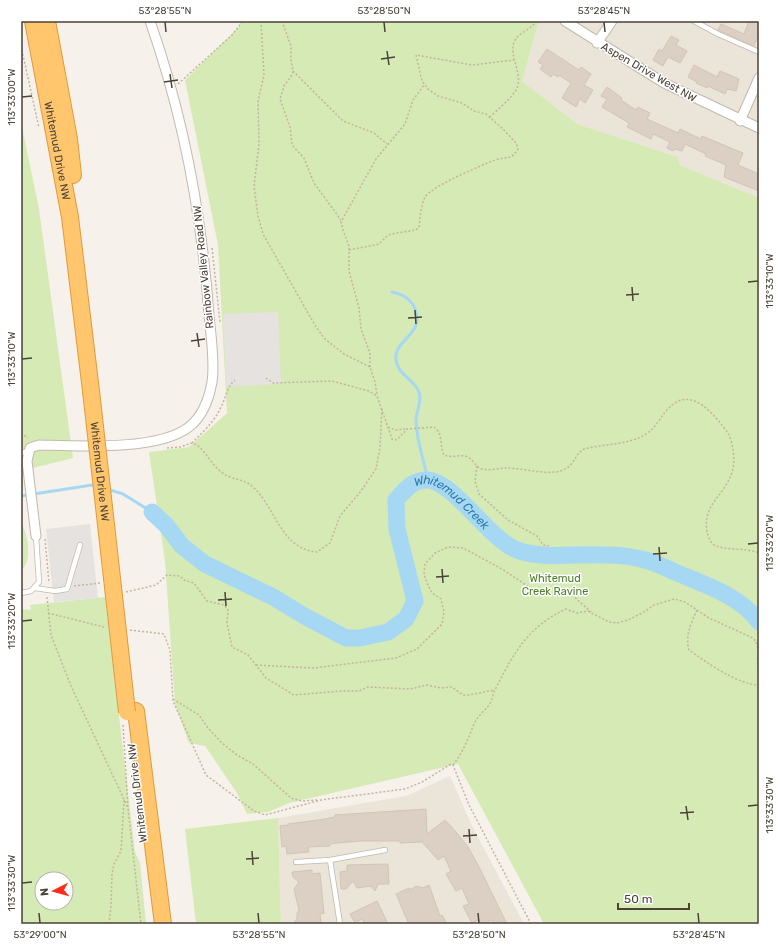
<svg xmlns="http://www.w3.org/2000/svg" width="780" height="945" viewBox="0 0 780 945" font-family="Rubik,sans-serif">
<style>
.residential{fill:#eae4d9}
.green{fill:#d5eab4;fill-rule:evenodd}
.parking{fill:#e5e2df}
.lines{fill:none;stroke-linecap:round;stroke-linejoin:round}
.stream{stroke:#a7d8f3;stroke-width:3}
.river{stroke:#a7d8f3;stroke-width:17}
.building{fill:#dbd0c3;stroke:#d3c5b3}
.service-casing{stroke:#c2b9ad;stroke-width:6}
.minor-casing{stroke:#c2b9ad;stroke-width:11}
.motorway-casing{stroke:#e19a3a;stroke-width:18}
.path{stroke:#c4b49e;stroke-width:1.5;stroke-dasharray:2 2;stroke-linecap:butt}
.service{stroke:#fff;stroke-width:4.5}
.minor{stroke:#fff;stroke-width:9}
.motorway{stroke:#ffc66d;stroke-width:16}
.motorway-bridge-casing{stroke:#e19a3a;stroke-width:18;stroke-linecap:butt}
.motorway-bridge{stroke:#ffc66d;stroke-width:16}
.ticks{fill:none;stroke:#4b4238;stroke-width:1.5}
.labels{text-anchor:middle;stroke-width:3;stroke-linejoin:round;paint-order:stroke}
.street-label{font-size:11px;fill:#4b4238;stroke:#fff}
.park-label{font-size:11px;fill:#4e7f29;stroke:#fff}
.water-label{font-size:12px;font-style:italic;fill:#2b7ba9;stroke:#fff}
.neatline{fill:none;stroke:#4b4238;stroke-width:1.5}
.ticks-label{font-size:10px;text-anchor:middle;fill:#4b4238}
</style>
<rect width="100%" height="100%" fill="#f6f2eb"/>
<path class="residential" d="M539,21h220v177l-79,-33 -2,-8 -101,-33 -55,-43z
M450,776l22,50 52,98h-243l-3,-106 128,-22z"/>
<path class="green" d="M239,21h300l-17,60 55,43 101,33 2,8 79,33v726h-215l-86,-160 -169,39 -21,9 -21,2 -10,-21 -32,-47 -16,-3 -14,-39 -10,-143 -16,-109 40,-5 38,-34 -9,-168 -33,-165 56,-55z
M21,122l18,87 34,249 -52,13z
M21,522c7,13 12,38 0,49z
M105,597l30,255 5,11 6,61h-125v-315l10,1 -1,-5zM42,879h24v24h-24z
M278,818l3,106h-85l-11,-95z"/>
<path class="parking" d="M278,312l3,72 -55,3 -3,-73z
M90,524l8,74 -44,4 -8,-73z"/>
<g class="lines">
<path class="stream" d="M392,292c10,2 19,7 23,17 10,26 -22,31 -19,51 2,15 18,19 23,32 3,10 -2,18 -3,27 0,20 8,42 12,61
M107,489l16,5 29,18
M21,496l71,-11 4,1"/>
<path class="river" id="s1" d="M152,512l14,13 16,21 23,18 68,33 33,20 40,21h14l28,-6 18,-13 9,-18 -18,-72 -1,-29c8,-9 17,-21 32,-20 26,2 61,59 89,70 27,10 60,3 88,5 12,0 24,1 36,4 12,2 25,9 36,14 29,12 63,23 82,49"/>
</g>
<path class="building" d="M749,21h10v13l-5,12 -36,-16 3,-6 23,10z
M671,36l8,4 -3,5 11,6 -7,12 -12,-6 -5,9 -10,-6 6,-11 3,2z
M547,49l32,21 2,-3 10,7 -7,11 9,5 -8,13 -5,-4 -4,8 -14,-9 9,-15 -12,-8 -1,2 -5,-3 -2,3 -11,-8 3,-4 -5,-3z
M694,65l23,12 3,-6 19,8 -3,12 -9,-2 -2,5 -17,-8 -1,2 -11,-5 1,-1 -9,-5z
M607,87l15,11 -1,2 15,10 2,-3 12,6 -3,6 31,14 2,-4 21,10 1,-3 41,17 -5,12 21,9v17l-35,-14 2,-12 -21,-9 1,-2 -21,-10 -3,7 -7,-2 -2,2 -6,-3 3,-6 -17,-8 -2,5 -24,-12 2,-4 -27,-16 5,-8 -6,-3z
M426,809l1,25 18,-14 11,12 12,15 10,18 29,59h-13l-2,-4 -9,4h-3l-2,-4 -6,3 -9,-17 6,-2 -7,-16 -6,3 -10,-17 5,-3 -7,-15 -6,4 -16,-18 -22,1v-2h-39l-24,2 -7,1v2l-22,1 1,5 -22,2 -1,-8 -4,1 -2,-21 8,-1v-1l37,-5 10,-2v-2z
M388,864l1,20h-11l-3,7 -4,-5 -14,2 -4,-7 -7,8h-5l-1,-17 7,-1v-6z
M312,870v4l8,-1 4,40 -4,1 1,10h-28l4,-5v-6l2,-3 -5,-21 5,-7 -6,-5 -1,-5z
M429,885l11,31 2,-1 5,9h-36l-3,-2 -12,-28 13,-6v2l8,-4 6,2z
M377,901l11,23h-23l-3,-5 -7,4 -5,-9z"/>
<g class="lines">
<defs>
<path id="service" d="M694,21l24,13 41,18
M21,453l7,-2
M35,588l20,3 12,-2 13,-44
M21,593l10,-2 8,-9 -3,-46
M330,860l10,64
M296,862l34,-2 55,-10"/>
<path id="minor" d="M565,21l99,62 95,45
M597,43l15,-22
M740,121l19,-43
M36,536l-9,-75 3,-13 9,-3c39,1 119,6 150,-18 14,-11 20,-28 23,-45 3,-19 -1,-47 -3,-66 -7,-100 -26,-201 -59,-295"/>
<g id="motorway">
<path id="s2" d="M33,21l37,196 21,174"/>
<path d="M47,21l22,118 4,36"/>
<path d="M136,711l27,213"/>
</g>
</defs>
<use href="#service" class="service-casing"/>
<use href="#minor" class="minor-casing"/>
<use href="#motorway" class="motorway-casing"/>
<path class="path" d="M261,21l3,54 -6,26 1,43 -5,42 4,30 5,18 53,93 9,12 19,15 26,13 5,15 2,13
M282,21l9,25v14l2,11 -1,4 -8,11 -4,13 10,28 2,18 12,13 10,25 27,37
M21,46l18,82
M293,71l50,50 31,12 13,11
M178,84l54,-49 11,-14
M490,117c7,-7 24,-21 27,-29 6,-14 -8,-31 -3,-46 4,-10 18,-12 22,-21
M212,248l8,74
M349,250l30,-6 9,-9 9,-2 19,-3 3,-3c1,-9 2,-22 6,-30 7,-11 57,-32 70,-37 12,-4 16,1 23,-11l-2,-6 -12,-13 -18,-16 -12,-3 -12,-8 -24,-7 -10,-7 -6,-8 -6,-26 56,10 42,-5
M370,367v-14l-9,-24 -2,-21 -10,-37v-25l-6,-16 -2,-8 35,-63 29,-35 8,-24 11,-15
M266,378l7,5 59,-2 37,10 8,5 15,43 5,1 10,-11 27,-2c10,7 5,19 10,28 7,3 14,0 21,1 8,2 10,11 17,13 8,2 17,-1 25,-1 15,0 46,9 58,1 9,-4 10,-15 19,-20 19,-5 45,-4 62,-15 10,-6 14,-17 22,-25 23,-26 47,7 60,24 5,10 8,28 4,39 -7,24 -30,32 -25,60 1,4 3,10 7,13 12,6 31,2 45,8
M388,427l8,3 9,-1
M21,433l7,5
M192,443c10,-10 22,-21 28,-34 6,-10 6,-22 15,-29
M167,448l13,-1 12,-4 5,2c10,8 16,22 27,29 9,6 20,5 28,12 24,21 28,63 65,66l13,-9 10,-27 21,-25 15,-22 4,-21 2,-41
M477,466l-2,15 4,13 29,26 29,16 6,9 6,1
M45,539l4,44
M74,586l26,-3
M126,592l30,-7 11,-10 13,1 4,4 10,3 13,18 17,4 4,5 -1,13 5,24 16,8 18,23 28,17 48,-4h17l9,-4 42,2 17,-4 14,3 11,-1 11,8h6l26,-5
M47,597l4,38 20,51 57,122
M697,610c-6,13 -12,26 -8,40 17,12 49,35 70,35
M48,613l56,14
M130,630l34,4 6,16 3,51 33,74 48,36 11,4 56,-15 84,-11 17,-7 29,-18 2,1 16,40 62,119
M256,665l57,3 83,-10 21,-9 25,-25 2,-12 -3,-13 -9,-6 -5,-10 -3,-9 1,-10 10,-11 13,-6 15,1 39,21 33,22 22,-1 14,4 20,18
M173,699l26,16 9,13 14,15 15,12 16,9 38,34 11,3 15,-1
M123,725l5,83 13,116
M453,765c10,-13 15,-26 21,-41 4,-9 12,-14 17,-22 2,-5 2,-10 5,-14 18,-36 32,-61 70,-79l11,4 11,-2 21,11 8,1 11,-3 16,-8 10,-7 20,-6 11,3 24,16 44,20c9,10 2,20 6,33
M109,924l2,-18 1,-32 2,-10 7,-13 3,-51"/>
<use href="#service" class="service"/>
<use href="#minor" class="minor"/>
<use href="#motorway" class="motorway"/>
<defs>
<g id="motorway-bridge">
<path id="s3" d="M91,391l36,321"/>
</g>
</defs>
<use href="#motorway-bridge" class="motorway-bridge-casing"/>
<use href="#motorway-bridge" class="motorway-bridge"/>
</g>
<path class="ticks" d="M165,22l1,10M384,22l1,10M604,22l1,10M387,51l2,14M381,59l14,-2M170,74l2,14M164,82l14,-2M22,97l10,-1M748,282l10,-1M632,287l1,14M626,295l13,-1M415,310l1,14M408,318l14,-1M197,333l2,14M191,341l14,-2M22,359l10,-1M748,544l10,-1M659,547l1,14M653,554l14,-1M442,569l1,14M436,577l13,-1M225,592l1,14M218,600l14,-1M22,621l10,-1M686,806l2,14M748,806l10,-1M680,813l14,-1M469,829l1,14M463,836l14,-1M252,851l1,14M246,859l13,-1M22,883l10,-1M39,913l1,10M258,913l1,10M478,913l1,10M698,913l1,10"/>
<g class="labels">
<g class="street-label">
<text transform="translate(649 72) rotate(30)" y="4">Aspen Drive West NW</text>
<text dy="4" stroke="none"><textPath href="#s2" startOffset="132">Whitemud Drive NW</textPath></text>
<text transform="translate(203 267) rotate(-96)" y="4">Rainbow Valley Road NW</text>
<text dy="4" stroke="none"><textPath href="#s3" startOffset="81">Whitemud Drive NW</textPath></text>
<text transform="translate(137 793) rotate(-97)" y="4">Whitemud Drive NW</text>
</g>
<g class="park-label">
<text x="555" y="582">Whitemud<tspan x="555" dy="13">Creek Ravine</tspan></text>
</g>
<g class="water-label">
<text dy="4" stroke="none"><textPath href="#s1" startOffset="493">Whitemud Creek</textPath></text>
</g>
</g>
<rect width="780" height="945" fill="none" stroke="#ffffff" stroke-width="44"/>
<g transform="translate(54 891) rotate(264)"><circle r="19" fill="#ffffff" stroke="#b7b3af"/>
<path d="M0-3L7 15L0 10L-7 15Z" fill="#fe2f1a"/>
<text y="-6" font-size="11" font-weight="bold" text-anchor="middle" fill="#4b4238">N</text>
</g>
<path d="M618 903v6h71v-6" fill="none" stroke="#4b4238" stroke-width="2"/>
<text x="624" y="903" font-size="12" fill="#4b4238" stroke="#ffffff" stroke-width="3" paint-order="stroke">50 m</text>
<rect x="22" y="22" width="736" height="901" class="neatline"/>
<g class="ticks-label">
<text x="165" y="14">53°28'55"N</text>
<text x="384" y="14">53°28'50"N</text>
<text x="604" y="14">53°28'45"N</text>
<text transform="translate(11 97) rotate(-90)" y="4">113°33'00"W</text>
<text transform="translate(769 281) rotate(-90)" y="4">113°33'10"W</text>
<text transform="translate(11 359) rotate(-90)" y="4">113°33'10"W</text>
<text transform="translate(769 543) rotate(-90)" y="4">113°33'20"W</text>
<text transform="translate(11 621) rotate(-90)" y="4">113°33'20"W</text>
<text transform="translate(769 805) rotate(-90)" y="4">113°33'30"W</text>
<text transform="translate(11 883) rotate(-90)" y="4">113°33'30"W</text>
<text x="40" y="938">53°29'00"N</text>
<text x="259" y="938">53°28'55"N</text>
<text x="479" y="938">53°28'50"N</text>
<text x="699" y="938">53°28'45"N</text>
</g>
</svg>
